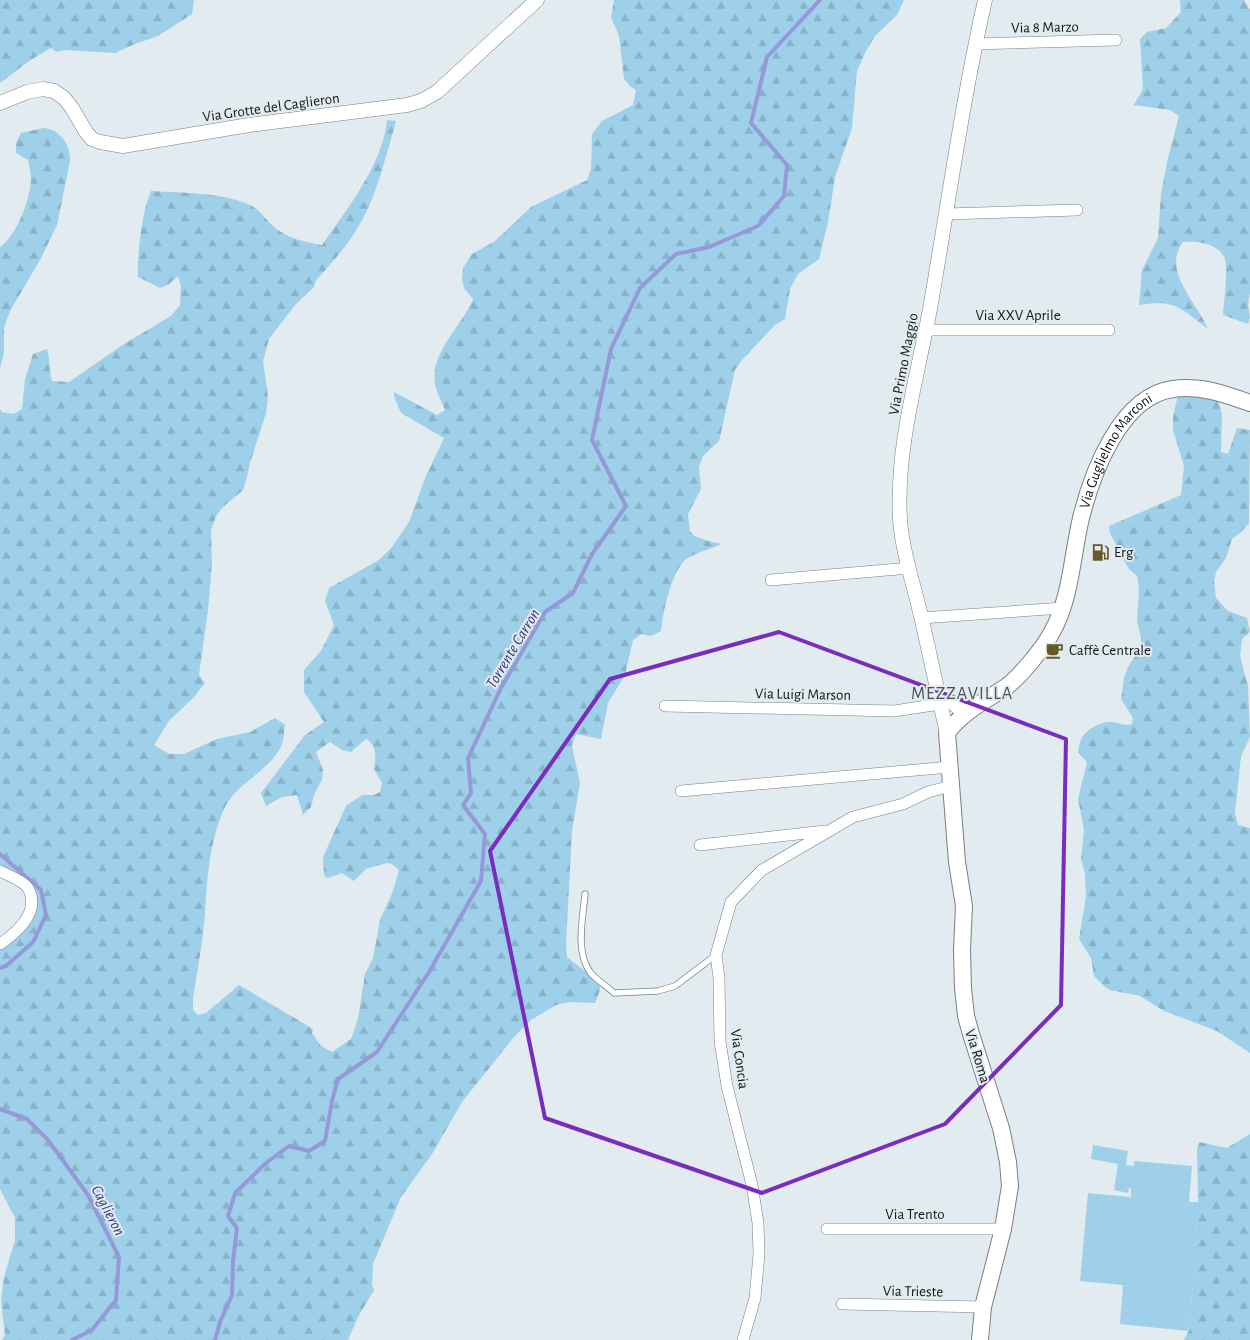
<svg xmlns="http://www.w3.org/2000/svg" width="1250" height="1340" viewBox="0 0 1250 1340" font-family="'Alegreya Sans',sans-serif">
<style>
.forest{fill:url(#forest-firs)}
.pitch{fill:#9fd0e9}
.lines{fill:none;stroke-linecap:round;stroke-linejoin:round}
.stream{stroke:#9699d8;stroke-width:4}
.service-casing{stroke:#788084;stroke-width:7}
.minor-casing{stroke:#788084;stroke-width:12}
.tertiary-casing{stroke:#788084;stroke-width:15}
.secondary-casing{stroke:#788084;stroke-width:18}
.service{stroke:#fff;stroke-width:5.5}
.minor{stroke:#fff;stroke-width:11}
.tertiary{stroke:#fff;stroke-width:14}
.secondary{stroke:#fff;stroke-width:16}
.marked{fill:none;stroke:#7b2cbf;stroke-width:4;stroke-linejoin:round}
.labels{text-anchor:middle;stroke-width:4;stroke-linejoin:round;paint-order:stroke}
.street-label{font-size:15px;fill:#131617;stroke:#e2ebef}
.poi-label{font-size:15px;fill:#131617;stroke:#e2ebef;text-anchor:start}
.water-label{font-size:16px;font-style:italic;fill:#3c3681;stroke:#e2ebef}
.quarter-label{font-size:18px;letter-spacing:1px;fill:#4b5256;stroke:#e2ebef}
</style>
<defs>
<pattern id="forest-firs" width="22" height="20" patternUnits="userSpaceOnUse" patternTransform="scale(1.25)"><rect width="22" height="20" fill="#9fd0e9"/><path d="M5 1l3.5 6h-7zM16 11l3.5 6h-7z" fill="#88b2c7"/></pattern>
</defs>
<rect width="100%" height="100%" fill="#e2ebef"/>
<path class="forest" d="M0,0h194l-2,14 -34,22 -23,8 -20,9 -50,-3 -8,2 -6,-4 -22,13 -29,22z
M614,0h290l-7,15 -22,21 -9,15 -9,20 -5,57 -17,49 -7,45 -9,37 -21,15 -8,15 -5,30 -10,6 -33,35 -7,10 -16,71 -16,15 -4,11 2,22 -13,25 2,17 4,5 14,5 14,3c-11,5 -28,9 -37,16 -14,13 -22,52 -24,71l-10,5 -10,-2 -8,6 -8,35 -17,28 -7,36 -25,-5 -4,12 8,37 -8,48 -6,113 1,13 33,26v7l-5,13 -25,-1 -14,3 -25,15 -17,17 -52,65 -30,52 -31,43 -28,67 -1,21 2,5 -16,27 -10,23h-346l3,-5 -4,-35 3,-23 11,-37v-22l-15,-29v-250c18,-15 23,-21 29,-44l-29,-29v-457l2,3 12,2 8,-5 3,-30 8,-25 14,-5c3,11 2,21 5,32l17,1 55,-38 47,-28 9,-11 1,-19 -3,-10 -10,9 -8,3 -22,-11c-1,-21 4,-66 13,-86 33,2 69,1 99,14 10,5 15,14 23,21 13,12 31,16 49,19 25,-36 61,-81 65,-125l9,1c-9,32 -21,81 -39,108 -11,18 -26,35 -41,51l-2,7 -19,18 -26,34 -6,23 5,34 -2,17 -16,50 -3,14 -4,13 -20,17 -7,9 -5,15 1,31 -4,48 -9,65 6,8 -11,14 -26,25 -14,23 15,9h15l33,-15 33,-7 25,-14 10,7c-1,6 -1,13 -3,19 -8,23 -44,39 -56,61 -16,32 -19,73 -21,108 -2,29 -8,58 -12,86v11l5,5 8,-2 33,-28 74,44 -1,4 9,13 11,6 19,-13 7,-20 7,-45 8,-16 7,-38 13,-29 6,-21 -7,-6 -5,-1 -21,6 -12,12 -12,-8 -14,5 -4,-2 -1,-19 23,-51 16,-11h12l6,-3 2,-9 -8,-14c2,-11 3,-24 -8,-30l-15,13 -9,-2 -12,-8 -14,10 7,18 -1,10 -8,15 -3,12 -8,8 -6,-20 -15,2 -16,9 -5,-13 44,-58 19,-13 -20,-30v-22l17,-19 13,-26 -9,-24 4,-13 50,-28 13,-13 17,-25 17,-46 18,-38 -43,-25 -7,-16v-5l43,23 8,-5c-3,-7 -7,-15 -9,-22 -9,-34 26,-61 37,-89l-9,-11 -2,-9 1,-11 9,-14 23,-13 36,-34 56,-27 4,-11 1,-35 10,-13 31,-16 3,-15 -5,-3 -7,-8 -5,-43 -8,-19z
M1180,0h64l6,10v283l-2,12 2,13 -2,6 -25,-9c1,-10 5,-48 2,-56 -6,-16 -28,-18 -42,-17 -22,28 15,62 25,87 -28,-21 -32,-30 -69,-24l3,-35 16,-32 3,-44 6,-32 12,-46 -9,-6 -36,-5 9,-16 -3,-50 7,-7 19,-4 15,-16z
M43,128c17,1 28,17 27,33l-13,64 -17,35 -30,51 -6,17v25l-4,15v-121c17,-12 30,-47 31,-67 0,-7 -2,-14 -3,-20l-12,-7v-10l5,-10z
M1196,394l22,7 4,13 -1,38 7,2 9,-26 13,2 -1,93 -8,9 -9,7 -6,19 -10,14 -2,9 2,17 12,13 19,7 3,14 -8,7 -2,17 8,30 2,51 -9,19 -6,57 3,12 12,3v225l-33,-22 -53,-20 -24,-15 -30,-6 -5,-3 -11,-11 -3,-18 -12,-19 7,-42 -1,-23 -4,-15 3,-29 -6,-31 9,-37 -9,-10c1,-4 1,-9 3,-12 3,-10 20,-19 30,-18 8,0 13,5 21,2l1,-6 -12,-19 3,-21 4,-11 13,-20v-9l-4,-17 2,-32 -2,-13 -8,-7 -4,-7 -15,-29 -1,-7 72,-31 3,-29 -11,-36v-14l5,-21z
M1250,1134v206h-66l6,-12 8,-128 -1,-51 2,-7 28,6z"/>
<path class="pitch" d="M1093,1145l35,6 -2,14 8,1v-5l58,5 -3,36h9l-8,126 -2,3 -68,-7 3,-39 -43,-4 8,-88 43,4v-9h-2l-1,5 -14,-3 4,-26 -27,-5z"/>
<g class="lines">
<path class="stream" d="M0,854l41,36 5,25 -13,27 -27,24 -6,2
M0,1109l27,10 21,21 40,55 31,62 -3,43 -24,30 -20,10
M215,1340l5,-18 12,-27 1,-34 4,-33 -9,-12 7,-23 31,-30 23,-17 20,5 16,-10 7,-40 6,-22 39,-27 52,-80 52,-91 4,-47 -22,-29 8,-12 -3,-35 33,-70 44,-76 28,-19 19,-39 34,-48 -34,-66 19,-91 29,-61 36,-34 33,-7 49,-21 26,-30 3,-31 -36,-42 16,-66 53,-57"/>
<defs>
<path id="service" d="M585,894c-2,24 -10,57 5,78 6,8 17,14 24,21l44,-2 17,-5 41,-31"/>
<path id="minor" d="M975,44l141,-4
M947,214l130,-4
M926,330h183
M771,580l139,-12
M921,618l142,-10
M665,706l229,5 46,-7
M681,791l269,-24
M700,845l125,-14
M0,871c9,5 25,10 29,19 11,23 -13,43 -29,54
M827,1229h176
M842,1304l141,3
M743,1340l12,-42 4,-44 -1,-31 -6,-38 -25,-99 -7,-45 -1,-63 -3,-23 15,-53 31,-32 91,-53 50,-13 25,-12 23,-6"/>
<path id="tertiary" d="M0,103l27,-11 16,-3 11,2 10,7 8,10 14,24 6,7 8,3 23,4 126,-21 158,-20 14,-4 16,-9 100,-92
M938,691l28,23
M947,733c-10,-42 -18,-84 -28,-125 -7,-29 -17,-59 -19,-89 -4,-71 17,-141 30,-210 18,-103 32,-207 55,-309"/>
<g id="secondary">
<path id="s1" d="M980,1340l3,-33 20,-78 7,-43 -2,-24 -7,-34 -30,-94 -5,-18 -3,-28 -1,-38 2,-44 -7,-44 -10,-129c15,-21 38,-32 59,-46 13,-9 39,-41 46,-55 19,-34 20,-76 29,-114 11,-44 39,-122 92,-129 27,-4 52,5 77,14"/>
</g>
</defs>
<use href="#service" class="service-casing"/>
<use href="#minor" class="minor-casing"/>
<use href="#tertiary" class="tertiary-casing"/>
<use href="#secondary" class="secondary-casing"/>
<use href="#service" class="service"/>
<use href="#minor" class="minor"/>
<use href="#tertiary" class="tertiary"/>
<use href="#secondary" class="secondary"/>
</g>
<path class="marked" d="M779,632l287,107 -5,266 -116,119 -183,69 -217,-75 -55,-267 120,-172z"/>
<defs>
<symbol id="fuel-bare" viewBox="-9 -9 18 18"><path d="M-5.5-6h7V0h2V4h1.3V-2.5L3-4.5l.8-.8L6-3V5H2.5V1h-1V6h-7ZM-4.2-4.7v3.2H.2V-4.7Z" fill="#645b27" stroke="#e2ebef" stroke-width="2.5" paint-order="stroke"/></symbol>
<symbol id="cafe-bare" viewBox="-9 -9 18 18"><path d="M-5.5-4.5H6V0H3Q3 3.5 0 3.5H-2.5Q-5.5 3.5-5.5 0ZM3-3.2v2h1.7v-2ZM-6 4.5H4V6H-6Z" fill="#645b27" stroke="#e2ebef" stroke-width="2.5" paint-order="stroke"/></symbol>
</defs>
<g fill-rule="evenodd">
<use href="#fuel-bare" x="1088" y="540" width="25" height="25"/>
<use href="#cafe-bare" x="1042" y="638" width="25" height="25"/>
</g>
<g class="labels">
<g class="street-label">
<text transform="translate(1045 27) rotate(-1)" y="5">Via 8 Marzo</text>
<text transform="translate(271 107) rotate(-8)" y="5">Via Grotte del Caglieron</text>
<text x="1018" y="320">Via XXV Aprile</text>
<text transform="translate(903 364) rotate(-79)" y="5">Via Primo Maggio</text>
<text dy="5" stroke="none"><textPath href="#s1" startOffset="960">Via Guglielmo Marconi</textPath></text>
<text transform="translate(803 694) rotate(1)" y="5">Via Luigi Marson</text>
<text transform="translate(978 1056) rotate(73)" y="5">Via Roma</text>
<text transform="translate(740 1059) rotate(82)" y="5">Via Concia</text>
<text x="915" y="1219">Via Trento</text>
<text transform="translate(913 1291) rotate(1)" y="5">Via Trieste</text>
</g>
<g class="poi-label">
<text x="1114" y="557">Erg</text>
<text x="1069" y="655">Caffè Centrale</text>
</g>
<g class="water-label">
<text transform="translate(512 648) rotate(-59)" y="6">Torrente Carron</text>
<text transform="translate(109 1210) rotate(62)" y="6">Caglieron</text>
</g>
<g class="quarter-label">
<text x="962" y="699">MEZZAVILLA</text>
</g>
</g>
</svg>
